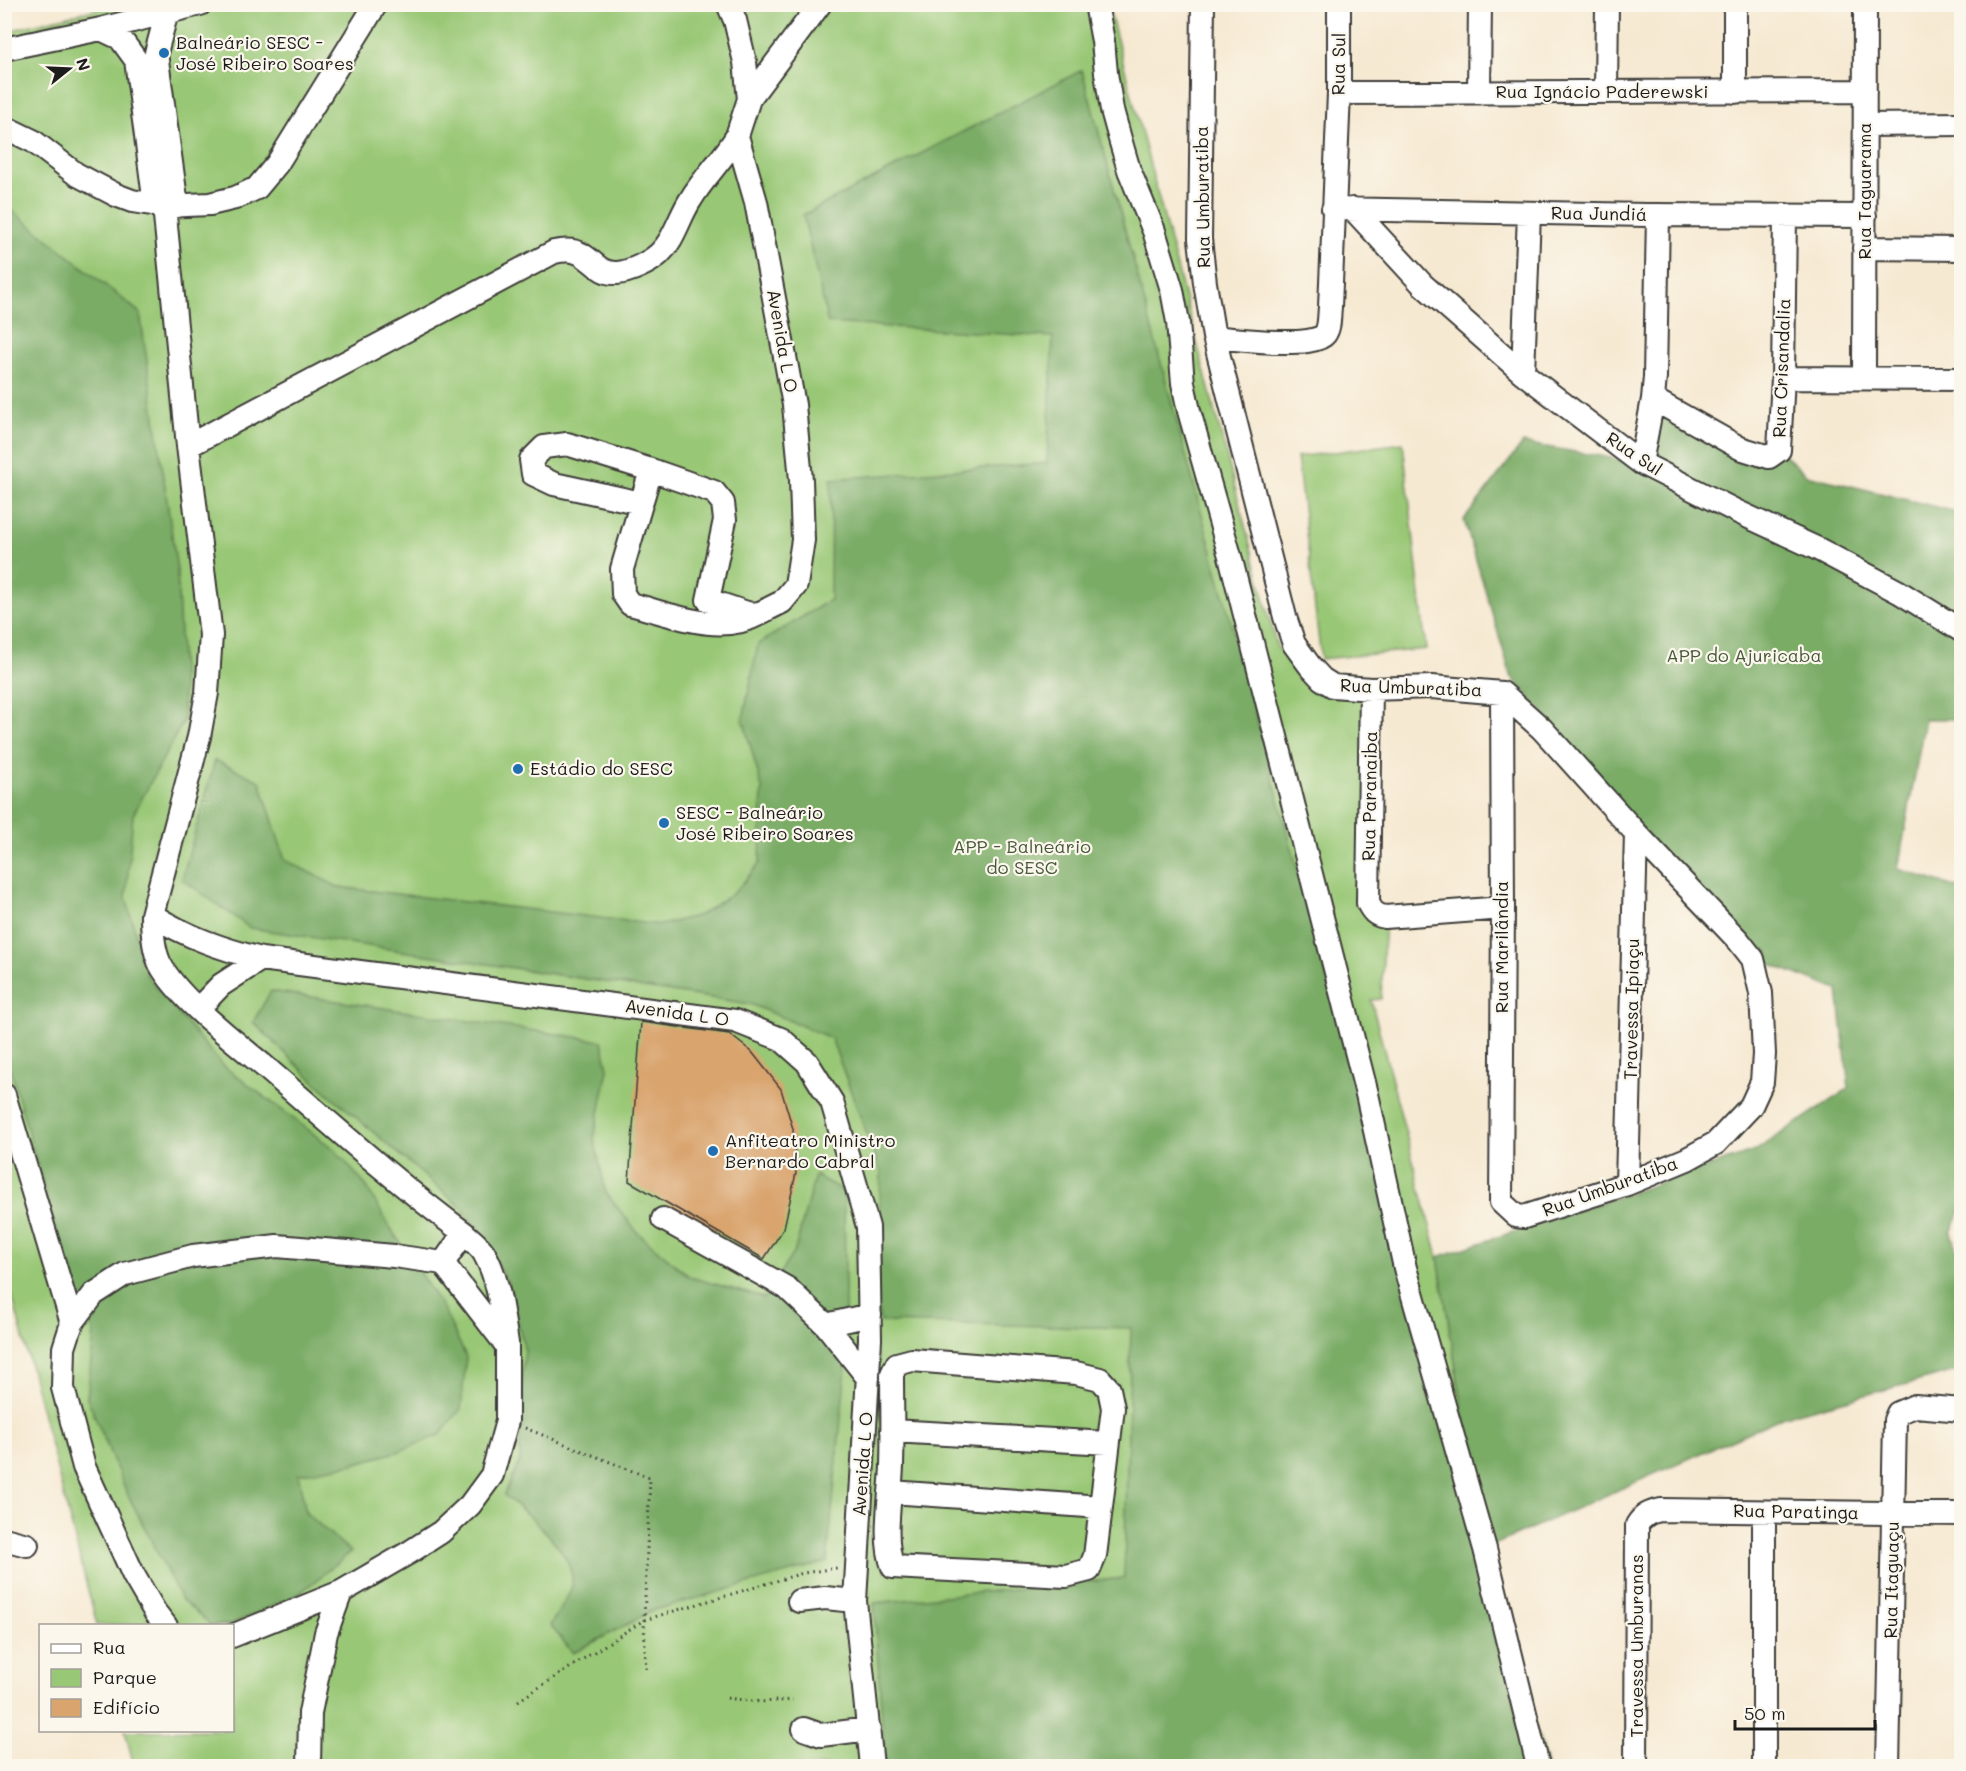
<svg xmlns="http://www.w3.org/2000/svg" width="1966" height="1771" viewBox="0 0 1966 1771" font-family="Mali,sans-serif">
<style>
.green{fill:#98c775;stroke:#5a7248;stroke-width:1.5}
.forest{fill:#7aac66;stroke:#4b6441;stroke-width:1.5}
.building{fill:#d9a46e}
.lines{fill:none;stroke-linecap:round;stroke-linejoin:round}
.minor-casing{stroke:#3d3b37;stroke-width:26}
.path{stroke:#3d3b37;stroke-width:3;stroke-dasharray:1.5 4.5;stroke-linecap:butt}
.minor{stroke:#fff;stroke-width:22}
.poi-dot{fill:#1f6fb2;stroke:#fbf7ec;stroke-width:2}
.labels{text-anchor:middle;stroke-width:4.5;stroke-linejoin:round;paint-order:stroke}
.poi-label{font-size:18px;fill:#1c1c1c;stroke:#fbf7ec;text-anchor:start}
.street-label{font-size:18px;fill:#1c1c1c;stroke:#fbf7ec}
.park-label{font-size:18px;fill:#47583b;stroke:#fbf7ec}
</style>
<rect width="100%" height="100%" fill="#fbf7ec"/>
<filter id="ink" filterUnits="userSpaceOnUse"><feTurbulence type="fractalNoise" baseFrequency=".0167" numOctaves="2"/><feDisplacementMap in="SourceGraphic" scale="12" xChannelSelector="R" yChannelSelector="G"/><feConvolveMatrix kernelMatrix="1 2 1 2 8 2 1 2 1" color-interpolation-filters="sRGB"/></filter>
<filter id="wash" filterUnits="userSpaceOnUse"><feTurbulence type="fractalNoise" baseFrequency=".008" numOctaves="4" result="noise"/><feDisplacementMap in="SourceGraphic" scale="24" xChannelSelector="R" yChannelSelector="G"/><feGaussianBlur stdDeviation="1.35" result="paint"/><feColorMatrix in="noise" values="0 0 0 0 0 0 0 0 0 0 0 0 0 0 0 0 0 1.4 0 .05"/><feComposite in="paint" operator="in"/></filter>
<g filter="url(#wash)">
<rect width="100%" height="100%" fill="#f6e9d2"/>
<path class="green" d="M117,4l991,1 169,642 28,32 25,17 41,2 -3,205 17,14 -4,82 -10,1 67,257 47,292 62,217h-1413l-9,-35 107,-1v-104l-135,-1 -92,-357 -1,-1236z
M1403,443l23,206 -105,10 -24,-202z"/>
<path class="forest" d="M1082,70l323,1198 79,273 -46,-284 317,-106 94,-63 -11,-98 -87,-33 -240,-281 -47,-156 59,-77 118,20 12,-64 87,49 39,2 28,25 154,38v206h-36l-27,150 63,20 1,317 -11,27 10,31v106l-176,46 -300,133 41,217h-641l-11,-163 250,-25 7,-250 -250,-6 -5,-17 5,-133 -50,-134 -81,-34 -500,-76 -68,-49 33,-119 45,21 25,79 53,27 323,38 39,-10 35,-23 25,-29 2,-75 -19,-69 15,-75 72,-44 1,-121 216,-16 6,-126 -225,-14 -25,-108z
M4,204l136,109 37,257 7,150 -51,95 -7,83 21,78 75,89 113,85 32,37 19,34 58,89 22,47 -5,52 -21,26 -43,17 -44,12 -55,10 8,39 45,39 -55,44 -67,29h-18l-30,-26 -54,-106 -40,-95 7,-65 -25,-56 -64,-226z
M271,991l331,50 6,28 -14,69 12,55 32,40 52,44 74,21 31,-48 20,-75 29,16 2,176 -19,195 -173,48 -81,43 -23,-28c6,-9 21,-31 22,-40 4,-33 -45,-71 -68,-90l16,-34 -1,-65 6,-45 -17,-69 -45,-73 -147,-126 -63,-61z"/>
<g id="blocks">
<path class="building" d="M641,1022l88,12 23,18 29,37 12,40 3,44 -12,55 -20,31 -135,-78z"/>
</g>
</g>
<g filter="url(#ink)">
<use href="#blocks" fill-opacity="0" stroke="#3d3b37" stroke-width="1.5"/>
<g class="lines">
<defs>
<path id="minor" d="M1096,4l7,37 3,32 6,37 8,29 9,31 25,61 18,59 6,32 5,61 6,28 41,145 137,538 38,174 80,281 53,217
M1203,4l-3,235 5,44 9,54 71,280 9,27 16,22 12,13 11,7 38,3 61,-2 70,6 40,36 94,104 102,107 15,19 8,34 3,61 -2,28 -11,24 -35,37 -29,16 -60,25 -103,33 -8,-1 -15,-14 2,-294 -1,-215
M167,12l-11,41 21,153
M101,29l19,9 16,22 19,145
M4,49l97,-20 99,-25
M1479,92l1,-88
M1606,92l1,-88
M1735,92v-88
M1339,93l526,-2
M749,99l71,-95
M1865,125l97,-1
M4,127l29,14 43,33 40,21 16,6 32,5 46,-2 25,-6 22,-10 20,-24 99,-160
M164,206l24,240 23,189 -4,58 -8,44 -47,178c0,16 1,34 8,49 18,34 74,77 104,102 66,57 130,115 200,167l-21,30 64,83v75l-15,54 -22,30 -29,27 -31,20 -69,40 -109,44
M1333,209l314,6 218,1
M1353,209l70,76 100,88 118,90 97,49 80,37 81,43 63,39
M1864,248l98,1
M1214,337c20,2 100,12 111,-3 5,-7 4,-18 5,-27l9,-214v-89
M1523,373l6,-160
M1864,377l1,-373
M1783,378l179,1
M1653,399l87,49 29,9 10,-7 4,-72 2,-163
M188,446l366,-194c9,-2 19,-3 27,2 13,7 19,20 36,19 13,-1 32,-10 42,-19 16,-15 20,-37 32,-55 14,-23 33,-41 46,-63
M1641,463l12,-64 2,-22 3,-162
M651,470l-29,99 1,25 7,10c41,10 89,32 129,10
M641,503l-87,-19 -21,-10 -2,-14 13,-13 23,-3 84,26 63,22 9,11 2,17 -17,80 42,14 10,-1 22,-11 14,-17 7,-45 -2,-60 -7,-75 -38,-203 -19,-66 12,-37 -4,-37 -10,-42 -7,-16
M1371,689l-3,214c4,8 7,12 17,14l118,-9
M152,915c35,22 70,34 109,44l474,62 46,18 26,23 25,40 36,125 2,112 -15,262 17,165
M199,1008l22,-23 40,-26
M4,1095l68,228
M1627,1184l9,-351
M663,1219l124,69 39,37 42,53
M464,1233c6,6 15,12 20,20 15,26 18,60 23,90
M826,1325l44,-10
M892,1431l216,12
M891,1492l210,15 12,-99 -4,-19 -9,-10 -24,-6 -164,-13 -15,4 -5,10c0,30 1,61 0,92 -1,30 -10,73 1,101l173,9 23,-6 6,-14 6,-49
M1764,1512v254
M4,1539l23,6
M799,1601l26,-3 30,3
M166,1626l-11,-14 -21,-36 -50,-109 -21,-79 1,-40 8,-25 22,-29 31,-20 68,-18 84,-10 117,10 49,7
M804,1729l17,6 48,-6
M309,1766l1,-53 16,-80 15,-41
M1636,1766l1,-241c6,-10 13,-13 24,-15l301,4
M1888,1766l7,-346 3,-7 17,-7 47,4"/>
</defs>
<use href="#minor" class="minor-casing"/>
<path class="path" d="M525,1428l125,50 -6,142 2,53
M727,1698l33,4 33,-2
M518,1701l126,-81 159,-47 34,-5"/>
<use href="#minor" class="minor"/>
</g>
</g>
<g class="poi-dot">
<circle cx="164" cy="53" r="6"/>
<circle cx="518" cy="769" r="6"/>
<circle cx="664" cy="823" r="6"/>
<circle cx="713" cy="1151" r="6"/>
</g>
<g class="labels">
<g class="poi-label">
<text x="176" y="49">Balneário SESC -<tspan x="176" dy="21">José Ribeiro Soares</tspan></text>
<text x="530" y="775">Estádio do SESC</text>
<text x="676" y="819">SESC - Balneário<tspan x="676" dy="21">José Ribeiro Soares</tspan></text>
<text x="725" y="1147">Anfiteatro Ministro<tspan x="725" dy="21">Bernardo Cabral</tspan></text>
</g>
<g class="street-label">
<text transform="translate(1339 64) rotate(-89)" y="6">Rua Sul</text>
<text x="1602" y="98">Rua Ignácio Paderewski</text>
<text transform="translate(1865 191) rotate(-90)" y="6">Rua Taguarama</text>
<text transform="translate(1203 197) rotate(-91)" y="6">Rua Umburatiba</text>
<text transform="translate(1599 214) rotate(1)" y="6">Rua Jundiá</text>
<text transform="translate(782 341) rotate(80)" y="6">Avenida L O</text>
<text transform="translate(1782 368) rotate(-88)" y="6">Rua Crisandalia</text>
<text transform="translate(1634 454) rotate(34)" y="6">Rua Sul</text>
<text transform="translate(1411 688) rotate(2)" y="6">Rua Umburatiba</text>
<text transform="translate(1370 796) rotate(-89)" y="6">Rua Paranaiba</text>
<text transform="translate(1502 947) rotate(-90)" y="6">Rua Marilândia</text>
<text transform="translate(1632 1009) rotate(-89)" y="6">Travessa Ipiaçu</text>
<text transform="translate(677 1013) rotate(8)" y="6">Avenida L O</text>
<text transform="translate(1610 1187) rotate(-20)" y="6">Rua Umburatiba</text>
<text transform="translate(863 1464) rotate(-86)" y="6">Avenida L O</text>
<text transform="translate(1796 1512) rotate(1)" y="6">Rua Paratinga</text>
<text transform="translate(1892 1580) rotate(-89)" y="6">Rua Itaguaçu</text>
<text transform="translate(1637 1646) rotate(-90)" y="6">Travessa Umburanas</text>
</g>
<g class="park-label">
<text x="1744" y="662">APP do Ajuricaba</text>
<text x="1022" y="853">APP - Balneário<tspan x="1022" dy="21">do SESC</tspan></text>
</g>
</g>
<rect width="1966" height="1771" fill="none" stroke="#fbf7ec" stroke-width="24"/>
<rect x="39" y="1624" width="195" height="108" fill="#fbf7ec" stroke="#a29f99" stroke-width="1.5"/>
<rect x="51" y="1644" width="30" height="9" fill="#ffffff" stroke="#a29f99" stroke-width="1.5"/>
<text x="93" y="1654" font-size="18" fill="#1c1c1c">Rua</text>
<rect x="51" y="1669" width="30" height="18" fill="#98c775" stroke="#a29f99" stroke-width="1.5"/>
<text x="93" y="1684" font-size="18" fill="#1c1c1c">Parque</text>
<rect x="51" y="1699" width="30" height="18" fill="#d9a46e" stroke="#a29f99" stroke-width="1.5"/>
<text x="93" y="1714" font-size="18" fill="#1c1c1c">Edifício</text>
<g transform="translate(69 69) rotate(72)" stroke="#fbf7ec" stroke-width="4.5" paint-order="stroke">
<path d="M0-4.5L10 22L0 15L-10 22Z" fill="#1c1c1c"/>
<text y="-9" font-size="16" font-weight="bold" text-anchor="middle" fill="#1c1c1c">N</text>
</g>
<path d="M1735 1720v9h140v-9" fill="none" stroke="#1c1c1c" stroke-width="3"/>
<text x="1744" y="1720" font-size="18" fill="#1c1c1c" stroke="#fbf7ec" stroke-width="4.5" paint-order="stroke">50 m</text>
</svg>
